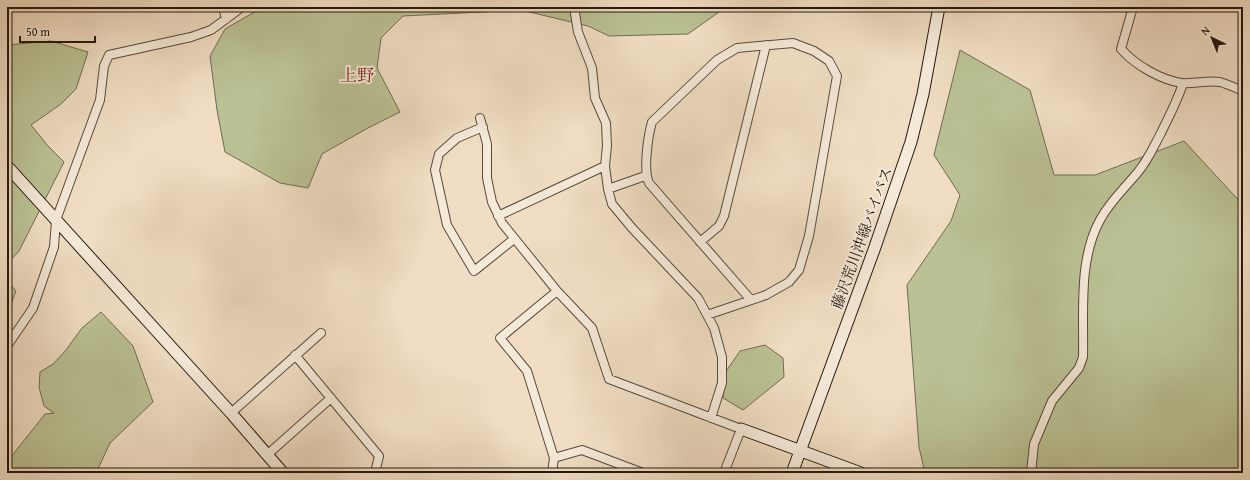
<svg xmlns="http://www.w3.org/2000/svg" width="1250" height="480" viewBox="0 0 1250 480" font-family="'Gentium Book Plus','Noto Serif JP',serif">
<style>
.green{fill:#bac194;stroke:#706c52}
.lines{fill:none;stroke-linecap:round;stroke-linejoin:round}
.street-casing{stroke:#58493c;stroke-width:10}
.secondary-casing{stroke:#25180f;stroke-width:13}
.street{stroke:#f5e9d8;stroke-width:8}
.secondary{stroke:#f5e9d8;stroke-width:11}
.labels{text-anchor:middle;stroke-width:4;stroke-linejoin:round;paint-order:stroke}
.street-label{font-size:15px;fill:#25180f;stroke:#f5e9d8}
.quarter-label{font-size:17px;fill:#7a1f14;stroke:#f5e9d8}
</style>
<rect width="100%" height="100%" fill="#f0ddc3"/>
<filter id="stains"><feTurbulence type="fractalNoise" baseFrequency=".005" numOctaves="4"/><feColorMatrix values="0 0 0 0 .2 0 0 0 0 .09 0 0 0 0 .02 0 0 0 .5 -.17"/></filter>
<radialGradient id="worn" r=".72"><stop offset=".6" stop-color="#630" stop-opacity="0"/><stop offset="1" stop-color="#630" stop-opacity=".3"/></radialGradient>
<path class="green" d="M263,7h463l-38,27 -79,2 -21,-10 -67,-16 -118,6 -22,22 -4,30 23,44 -32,16 -46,26 -14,34 -28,-5 -55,-31 -8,-42 -7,-54 15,-27z
M51,41l37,11 -12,37 -15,15 -30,21 17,21 16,16 -45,89 -12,13v-219z
M960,50l70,40 24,85h41l89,-34 59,64v268h-318l-6,-26 -12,-162 44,-64 9,-26 -26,-40z
M7,281l9,10 -9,23z
M101,312l32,34 20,56 -43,41 -14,30h-89v-11l38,-48 9,-1 -10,-7 -5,-19 1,-15 13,-8 13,-14 16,-22z
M765,345l18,13 1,19 -41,33 -20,-12 2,-25 15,-22z"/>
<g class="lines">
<defs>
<path id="street" d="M223,7l3,12
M574,7l4,25 14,36 3,30 11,25 1,23 -2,20 3,23 4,15 20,24 66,70 16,30 8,29v26l-11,35
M1133,7l-12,42c14,16 40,31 61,34 13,1 26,-3 38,-1 7,2 16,6 23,9
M480,118l7,26v34l5,24 10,21 55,68 35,37 17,51 132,50 -17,44
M483,127l-26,11 -18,16 -4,16 12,55 27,46 40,-32
M608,189l37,-13
M498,216l107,-50
M700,242l19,-16 5,-10 42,-171
M707,315l59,-20 23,-13 10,-12 10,-34 28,-160 -8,-15 -15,-10 -21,-8 -56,5 -20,12 -65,62c-4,14 -9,48 -3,61l102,117
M7,346l26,-38 21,-61 2,-27 44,-120 4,-34 5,-11 82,-18 20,-7 31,-23
M295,355l84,101 -4,17
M231,413l90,-80
M268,454l63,-56
M554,458l28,-8 61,23
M552,473l2,-15 -27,-87 -27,-33 57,-47
M1031,473l3,-29 18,-43 27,-33 4,-11c1,-44 -5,-97 17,-137 10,-19 25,-32 38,-48 10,-12 16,-26 23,-39 8,-17 17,-33 22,-50"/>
<path id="secondary" d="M7,166l224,247 52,60
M741,429l120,44
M792,473l83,-226 36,-105 12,-48 16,-87"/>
</defs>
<use href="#street" class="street-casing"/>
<use href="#secondary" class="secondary-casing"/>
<use href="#street" class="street"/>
<use href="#secondary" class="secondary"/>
</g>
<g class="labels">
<g class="street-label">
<text transform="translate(862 238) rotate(-70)" y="5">藤沢荒川沖線バイパス</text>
</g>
<g class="quarter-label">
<text x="357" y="81">上野</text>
</g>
</g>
<rect width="1250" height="480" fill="none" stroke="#f0ddc3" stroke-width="24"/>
<rect x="8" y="8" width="1234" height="464" fill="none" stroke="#25180f" stroke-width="2"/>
<rect x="12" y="12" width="1226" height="456" fill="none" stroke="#25180f"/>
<g transform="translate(1212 38) rotate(317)" stroke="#f5e9d8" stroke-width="3" paint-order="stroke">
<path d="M0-3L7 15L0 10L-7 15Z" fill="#25180f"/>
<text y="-6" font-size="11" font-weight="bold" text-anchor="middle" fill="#25180f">N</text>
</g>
<path d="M20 36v6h75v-6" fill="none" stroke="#25180f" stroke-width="2"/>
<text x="26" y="36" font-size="12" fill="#25180f" stroke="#f5e9d8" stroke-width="3" paint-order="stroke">50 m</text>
<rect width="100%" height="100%" filter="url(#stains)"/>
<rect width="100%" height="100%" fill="url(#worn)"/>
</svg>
